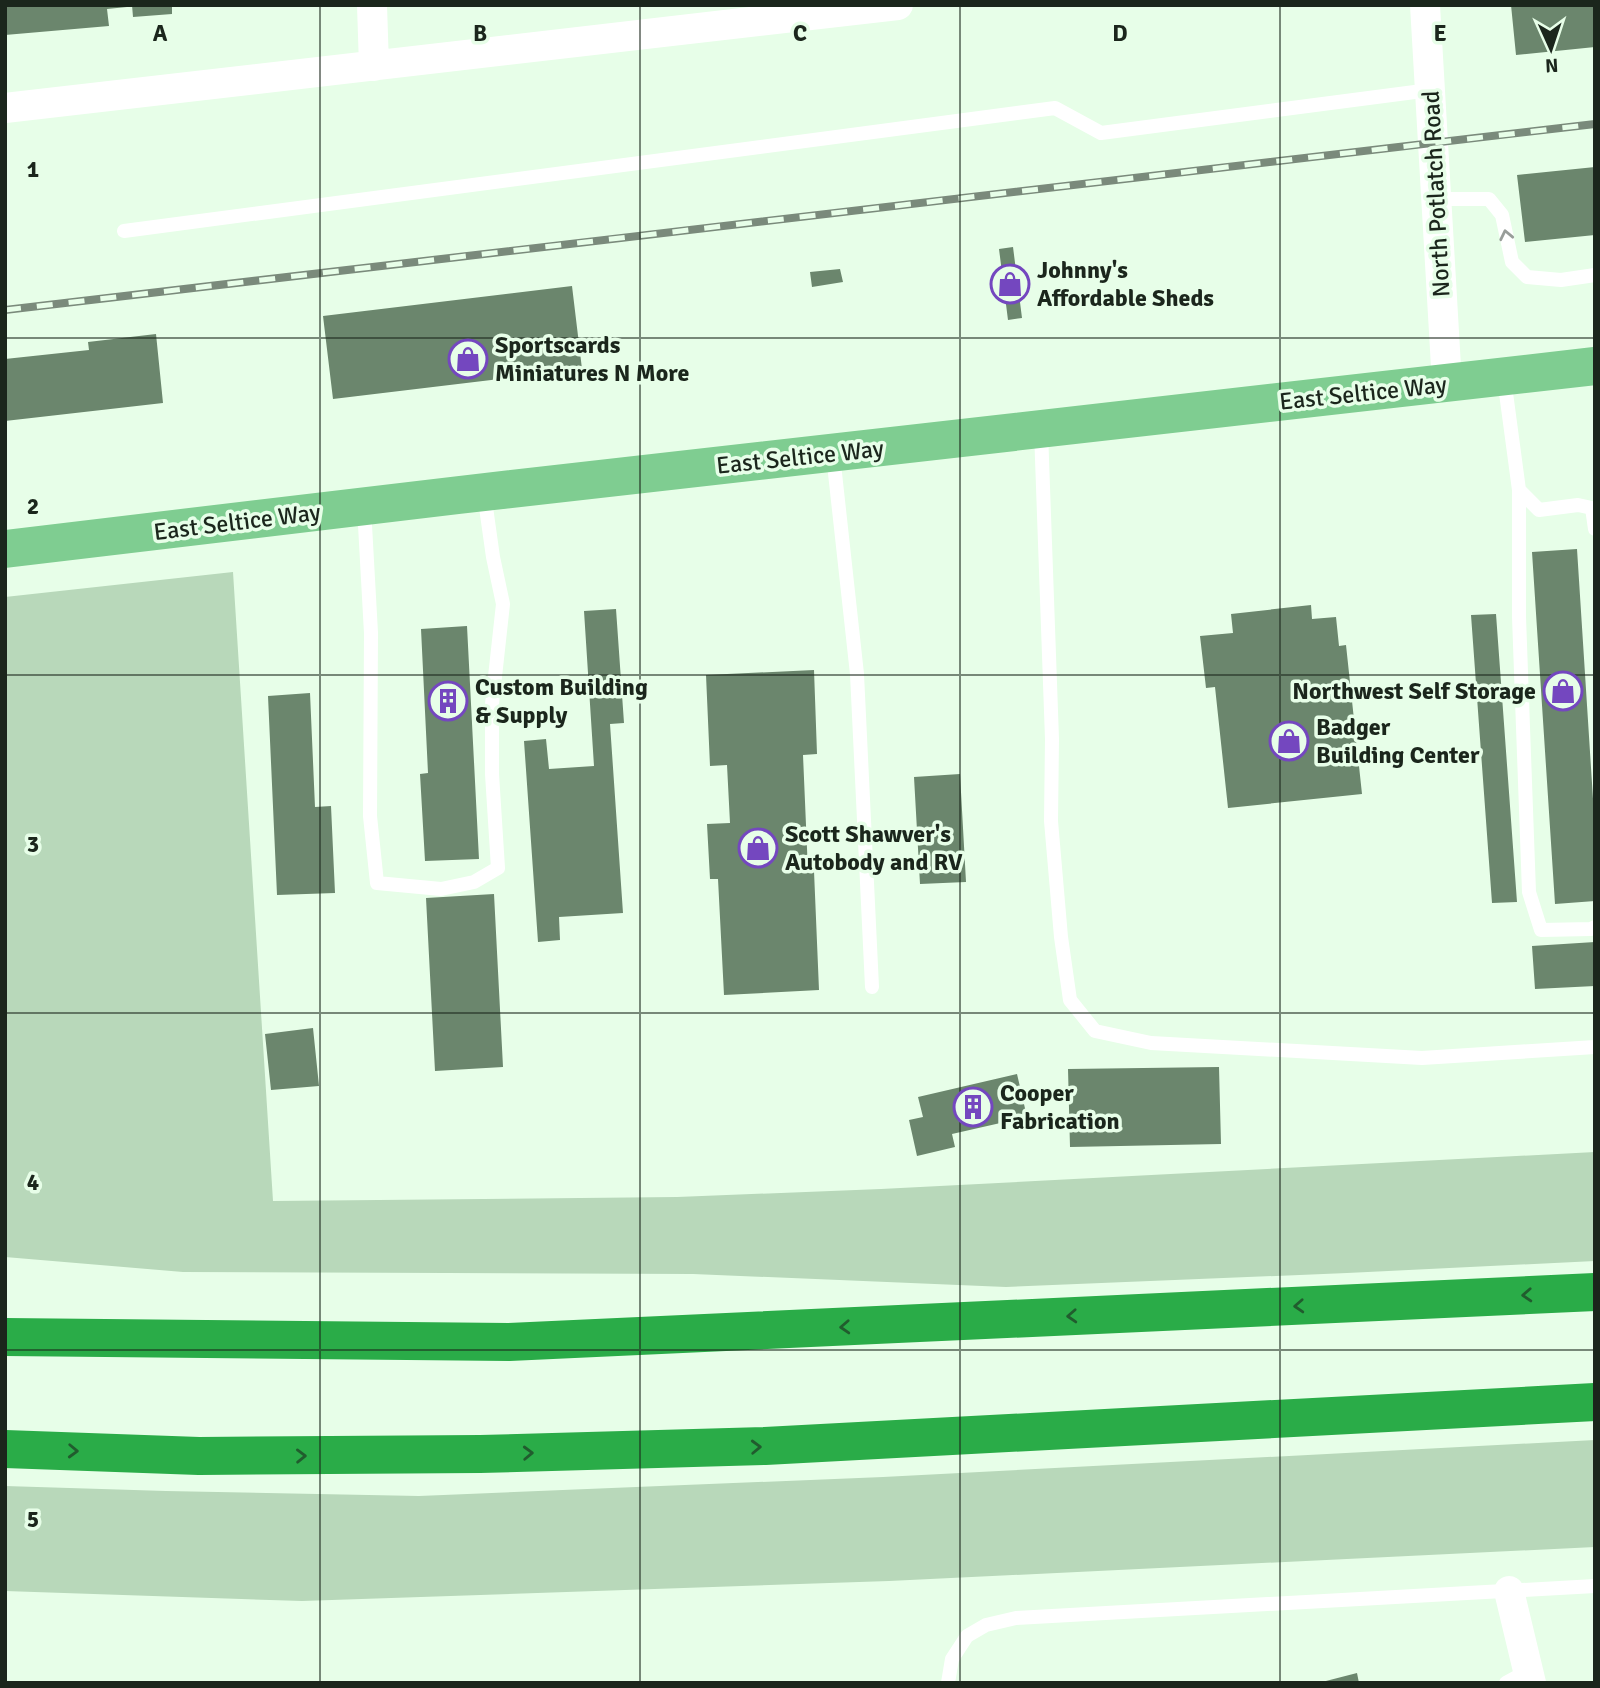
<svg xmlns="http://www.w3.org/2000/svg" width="1600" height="1688" viewBox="0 0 1600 1688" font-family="Signika,sans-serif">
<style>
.green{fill:#b8d8ba}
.building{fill:#6b866d}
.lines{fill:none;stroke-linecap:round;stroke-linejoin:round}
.lane{stroke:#fff;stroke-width:14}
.street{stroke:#fff;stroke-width:30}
.primary{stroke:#7fcd91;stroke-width:38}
.highway{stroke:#2aac48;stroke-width:38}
.rail-casing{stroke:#7a8a7b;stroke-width:8}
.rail{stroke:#e7fee8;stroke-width:5;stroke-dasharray:16;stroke-linecap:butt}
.oneway{stroke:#989d99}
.oneway2{stroke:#215c2e}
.grid{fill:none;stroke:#1b261c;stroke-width:2;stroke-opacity:0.55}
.labels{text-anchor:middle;stroke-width:7;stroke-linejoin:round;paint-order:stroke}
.street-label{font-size:24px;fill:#1b261c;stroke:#e7fee8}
.poi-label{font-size:24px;font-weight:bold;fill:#1b261c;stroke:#e7fee8;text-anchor:start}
.grid-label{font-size:23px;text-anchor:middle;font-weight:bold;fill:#1b261c;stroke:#e7fee8;stroke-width:7;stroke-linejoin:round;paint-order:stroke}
</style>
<rect width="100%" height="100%" fill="#e7fee8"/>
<path class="green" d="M233,572l40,629 404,-4 204,-8 714,-37v109l-248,12 -341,14 -313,-13 -510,-2 -178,-15v-660z
M1595,1440v107l-706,34 -587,20 -297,-10v-105l161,5 253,5 464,-19z"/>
<path class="building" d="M5,5h122v2l-20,2 2,17 -104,9z
M132,5h40v9l-39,3z
M1511,5h84v42l-79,8z
M1595,167v68l-70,7 -8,-67z
M1013,247l9,71 -14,2 -9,-71z
M840,269l3,13 -31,5 -2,-15z
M572,286l10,83 -249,30 -10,-83z
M156,334l7,69 -158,18v-62l84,-9 -1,-8z
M1577,549l18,281v71l-40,3 -23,-352z
M1311,605l1,14 24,-2 3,29 7,-1 16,149 -134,14 -13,-121 -9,1 -6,-52 33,-3 -2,-19z
M616,609l8,114 -14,1 13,189 -64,4 1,23 -22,2 -14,-201 22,-2 3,30 45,-3 -10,-155z
M1496,614l21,288 -25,1 -21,-288z
M467,626l12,233 -54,2 -5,-87 8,-1 -7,-144z
M814,670l3,84 -14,1 5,117 6,-1 5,119 -95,5 -6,-116h-8l-3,-55 23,-1 -3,-58 -17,1 -4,-91z
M310,693l5,114 16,-1 4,87 -58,2 -9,-199z
M960,774l6,108 -46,2 -6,-107z
M494,894l9,173 -68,4 -9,-173z
M1595,942v44l-60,3 -3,-43z
M313,1028l6,58 -48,4 -6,-56z
M1219,1067l2,77 -151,3 -2,-78z
M1017,1074l10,43 -75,17 3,13 -38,9 -8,-36 14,-3 -5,-20z
M1357,1673l2,10h-37v-1z"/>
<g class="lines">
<path class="lane" d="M1436,199h53l13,16 10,47 15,15 34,3 34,-5
M124,231l931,-123 46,25 329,-43
M1504,378l15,112v127l10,275 12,38 50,-1 4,-2
M1041,431l11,308 -1,82 10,116 9,63 25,31 56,12 271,15 173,-11
M833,455l24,219 15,313
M1519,490l20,20 39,-5 14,3 3,21
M364,507l7,126 -1,183 7,67 64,6 33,-7 24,-14 -6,-94v-70l11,-100 -10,-47 -9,-64
M948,1683l4,-24 15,-23 19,-11 30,-7 579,-32
M1506,1683l22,-12"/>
<path class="street" d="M372,5l2,61
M1425,5l22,379
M5,108l893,-103
M1509,1591l22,92"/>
<path class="primary" d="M5,549l454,-54 1136,-129"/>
<path class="highway" d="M5,1337l504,5 1086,-50
M5,1449l194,7 281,-2 285,-8 830,-44"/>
<defs>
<path id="rail" d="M5,310l1590,-186"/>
</defs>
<use href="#rail" class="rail-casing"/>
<use href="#rail" class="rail"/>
</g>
<defs><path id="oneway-chevron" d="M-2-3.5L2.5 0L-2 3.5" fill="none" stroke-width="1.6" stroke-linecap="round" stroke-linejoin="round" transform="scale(1.75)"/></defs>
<use class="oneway" href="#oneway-chevron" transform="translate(1506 235) rotate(-102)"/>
<g class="oneway2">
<use href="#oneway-chevron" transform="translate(1527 1295) rotate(177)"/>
<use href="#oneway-chevron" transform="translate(1299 1306) rotate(177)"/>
<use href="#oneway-chevron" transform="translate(1072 1316) rotate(177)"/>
<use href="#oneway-chevron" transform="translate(845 1327) rotate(177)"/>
<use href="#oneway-chevron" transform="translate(756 1447) rotate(-2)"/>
<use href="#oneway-chevron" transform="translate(73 1451) rotate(2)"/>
<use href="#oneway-chevron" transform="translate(528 1453) rotate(-2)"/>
<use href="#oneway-chevron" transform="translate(301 1456) rotate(-1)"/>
</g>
<path class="grid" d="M320,5v1678M640,5v1678M960,5v1678M1280,5v1678M5,338h1590M5,675h1590M5,1013h1590M5,1350h1590"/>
<defs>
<symbol id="shop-ring" viewBox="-11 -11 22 22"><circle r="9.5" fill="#e7fee8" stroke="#7447bf" stroke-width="1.5"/><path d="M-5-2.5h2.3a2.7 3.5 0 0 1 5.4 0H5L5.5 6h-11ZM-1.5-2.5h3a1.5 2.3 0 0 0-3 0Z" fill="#7447bf"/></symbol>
<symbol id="building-ring" viewBox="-11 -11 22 22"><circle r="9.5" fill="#e7fee8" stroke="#7447bf" stroke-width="1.5"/><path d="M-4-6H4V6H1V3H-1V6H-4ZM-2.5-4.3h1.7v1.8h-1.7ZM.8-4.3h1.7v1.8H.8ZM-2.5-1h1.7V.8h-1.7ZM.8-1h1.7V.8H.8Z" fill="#7447bf"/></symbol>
</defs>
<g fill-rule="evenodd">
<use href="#shop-ring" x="988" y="262" width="44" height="44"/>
<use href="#shop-ring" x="446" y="337" width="44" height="44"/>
<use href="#shop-ring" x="1541" y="669" width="44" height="44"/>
<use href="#building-ring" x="426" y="679" width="44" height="44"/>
<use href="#shop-ring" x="1267" y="719" width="44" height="44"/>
<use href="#shop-ring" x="736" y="826" width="44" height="44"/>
<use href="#building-ring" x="951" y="1085" width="44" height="44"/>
</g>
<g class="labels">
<g class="street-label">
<text transform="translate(1436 194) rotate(-93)" y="8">North Potlatch Road</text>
<text transform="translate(1363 393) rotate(-6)" y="8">East Seltice Way</text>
<text transform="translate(800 457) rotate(-6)" y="8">East Seltice Way</text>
<text transform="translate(237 522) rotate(-7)" y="8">East Seltice Way</text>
</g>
<g class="poi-label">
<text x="1037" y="278">Johnny's<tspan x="1037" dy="28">Affordable Sheds</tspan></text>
<text x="495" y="353">Sportscards<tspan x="495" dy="28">Miniatures N More</tspan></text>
<text x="475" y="695">Custom Building<tspan x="475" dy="28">&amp; Supply</tspan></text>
<text x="1536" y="699" text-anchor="end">Northwest Self Storage</text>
<text x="1316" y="735">Badger<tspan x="1316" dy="28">Building Center</tspan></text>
<text x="785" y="842">Scott Shawver's<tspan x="785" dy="28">Autobody and RV</tspan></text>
<text x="1000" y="1101">Cooper<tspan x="1000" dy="28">Fabrication</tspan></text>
</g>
</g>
<g class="grid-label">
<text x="160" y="41">A</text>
<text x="480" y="41">B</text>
<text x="800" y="41">C</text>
<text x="1120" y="41">D</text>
<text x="1440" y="41">E</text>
<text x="33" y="177">1</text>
<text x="33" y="514">2</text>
<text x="33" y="852">3</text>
<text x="33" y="1190">4</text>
<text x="33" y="1527">5</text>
</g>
<rect width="1600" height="1688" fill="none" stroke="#1b261c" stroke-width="14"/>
<g transform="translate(1551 49) rotate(177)" stroke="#e7fee8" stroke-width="5" paint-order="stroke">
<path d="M0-5L12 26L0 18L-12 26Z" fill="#1b261c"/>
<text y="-10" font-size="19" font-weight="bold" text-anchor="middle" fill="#1b261c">N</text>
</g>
</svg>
